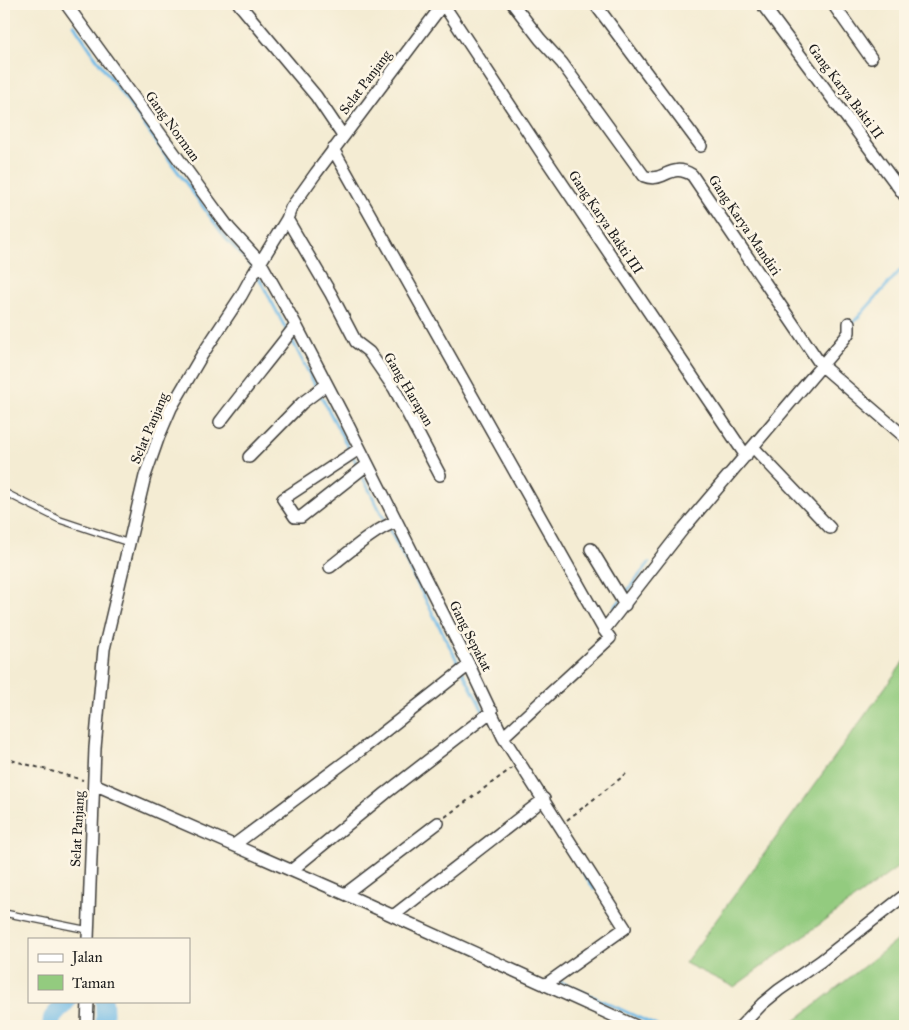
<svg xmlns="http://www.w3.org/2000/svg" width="909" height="1030" viewBox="0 0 909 1030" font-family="'IM FELL Great Primer',serif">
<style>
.green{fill:#93cb7f;stroke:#58744e}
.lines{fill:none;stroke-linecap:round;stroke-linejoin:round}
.stream{stroke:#6db9e7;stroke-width:3}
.river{stroke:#6db9e7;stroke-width:18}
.lane-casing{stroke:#3c3b37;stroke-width:8}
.street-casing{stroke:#3c3b37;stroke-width:14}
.path{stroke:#3c3b37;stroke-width:2;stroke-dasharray:4 4;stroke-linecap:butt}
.lane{stroke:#fff;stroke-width:5.5}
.street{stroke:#fff;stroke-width:11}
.labels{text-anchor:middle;stroke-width:5;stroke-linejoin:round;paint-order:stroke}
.street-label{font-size:14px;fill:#1c1c1c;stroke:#fcf5e5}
</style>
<rect width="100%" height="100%" fill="#fcf5e5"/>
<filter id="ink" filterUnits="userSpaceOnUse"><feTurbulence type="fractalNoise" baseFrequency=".02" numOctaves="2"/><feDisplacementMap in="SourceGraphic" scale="10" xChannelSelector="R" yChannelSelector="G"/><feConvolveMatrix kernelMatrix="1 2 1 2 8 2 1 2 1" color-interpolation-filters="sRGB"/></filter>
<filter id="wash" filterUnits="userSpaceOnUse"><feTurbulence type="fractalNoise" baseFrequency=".0096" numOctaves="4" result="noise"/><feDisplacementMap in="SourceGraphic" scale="20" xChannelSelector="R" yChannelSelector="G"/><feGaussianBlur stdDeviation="1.12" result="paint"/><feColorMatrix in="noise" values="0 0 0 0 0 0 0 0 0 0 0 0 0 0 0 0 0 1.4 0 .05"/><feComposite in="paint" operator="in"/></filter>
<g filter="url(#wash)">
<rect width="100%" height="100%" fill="#f4ecd3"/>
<path class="green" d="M905,660v202l-171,125 -49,-24z
M905,934v92h-117z"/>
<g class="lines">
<path class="stream" d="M74,25l20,30 133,185 26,27
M257,274l30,57
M853,323l52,-58
M290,336l27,53
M320,394l39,74
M361,474l123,239
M623,596l26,-33
M614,608l6,-7
M540,806l54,83
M560,980l-1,1 98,45"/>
<path class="river" d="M104,1001l1,25
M51,1026l1,-8 15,-17"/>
</g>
</g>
<g filter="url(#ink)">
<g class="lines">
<defs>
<path id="lane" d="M4,492l56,28 69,23
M4,913l84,17"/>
<path id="street" d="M66,4l146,201 17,23 32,35 35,62 50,96 123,244 34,72 122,191 -80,57
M239,4l77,92 27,40
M443,4l98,148 205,304
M513,4l27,35 22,24 82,113c20,8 26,-15 48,-1l129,190 84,72
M595,4l106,142
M762,4l143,192
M833,4l38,54
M333,149l271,481 79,-101 162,-191 4,-6v-9
M287,219l44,75 25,48 13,10 25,36 46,87
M220,422c25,-33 51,-64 76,-97
M753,447l77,81
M359,449l-76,50 12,18h6l66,-52
M249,457l53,-54 24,-18
M591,549l34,56
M330,567c18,-14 46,-39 66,-45
M503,737l107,-99 -6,-8
M94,784l251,110 291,132
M234,845l127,-95 108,-85
M292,870l94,-77 106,-82
M345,894l93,-71
M393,916l151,-117
M88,939l7,-191 9,-99 41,-173 14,-40 12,-28 31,-53 39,-59 11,-20 35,-57 4,-11 25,-35 127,-169
M87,1026l1,-25
M741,1026l21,-22 17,-14 42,-29 84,-66"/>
</defs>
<use href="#lane" class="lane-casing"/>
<use href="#street" class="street-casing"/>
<path class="path" d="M4,758l79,22
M445,817l67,-49
M567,820l59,-46"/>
<use href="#lane" class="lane"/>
<use href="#street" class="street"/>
</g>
</g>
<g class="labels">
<g class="street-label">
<text transform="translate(365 82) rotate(-53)" y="5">Selat Panjang</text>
<text transform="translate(846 91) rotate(53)" y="5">Gang Karya Bakti II</text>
<text transform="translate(173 126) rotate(54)" y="5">Gang Norman</text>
<text transform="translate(606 222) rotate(56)" y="5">Gang Karya Bakti III</text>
<text transform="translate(745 225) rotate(56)" y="5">Gang Karya Mandiri</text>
<text transform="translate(409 389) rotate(59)" y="5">Gang Harapan</text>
<text transform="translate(149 428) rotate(-67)" y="5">Selat Panjang</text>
<text transform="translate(471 636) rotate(63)" y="5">Gang Sepakat</text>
<text transform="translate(77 829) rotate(-87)" y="5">Selat Panjang</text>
</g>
</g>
<rect width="909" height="1030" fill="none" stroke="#fcf5e5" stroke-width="20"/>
<rect x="28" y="938" width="162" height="65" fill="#fcf5e5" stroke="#a29e95"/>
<rect x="38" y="954" width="25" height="8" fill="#ffffff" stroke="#a29e95"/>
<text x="72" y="962" font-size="15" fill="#1c1c1c">Jalan</text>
<rect x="38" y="975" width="25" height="15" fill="#93cb7f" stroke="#a29e95"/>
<text x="72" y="988" font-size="15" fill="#1c1c1c">Taman</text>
</svg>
